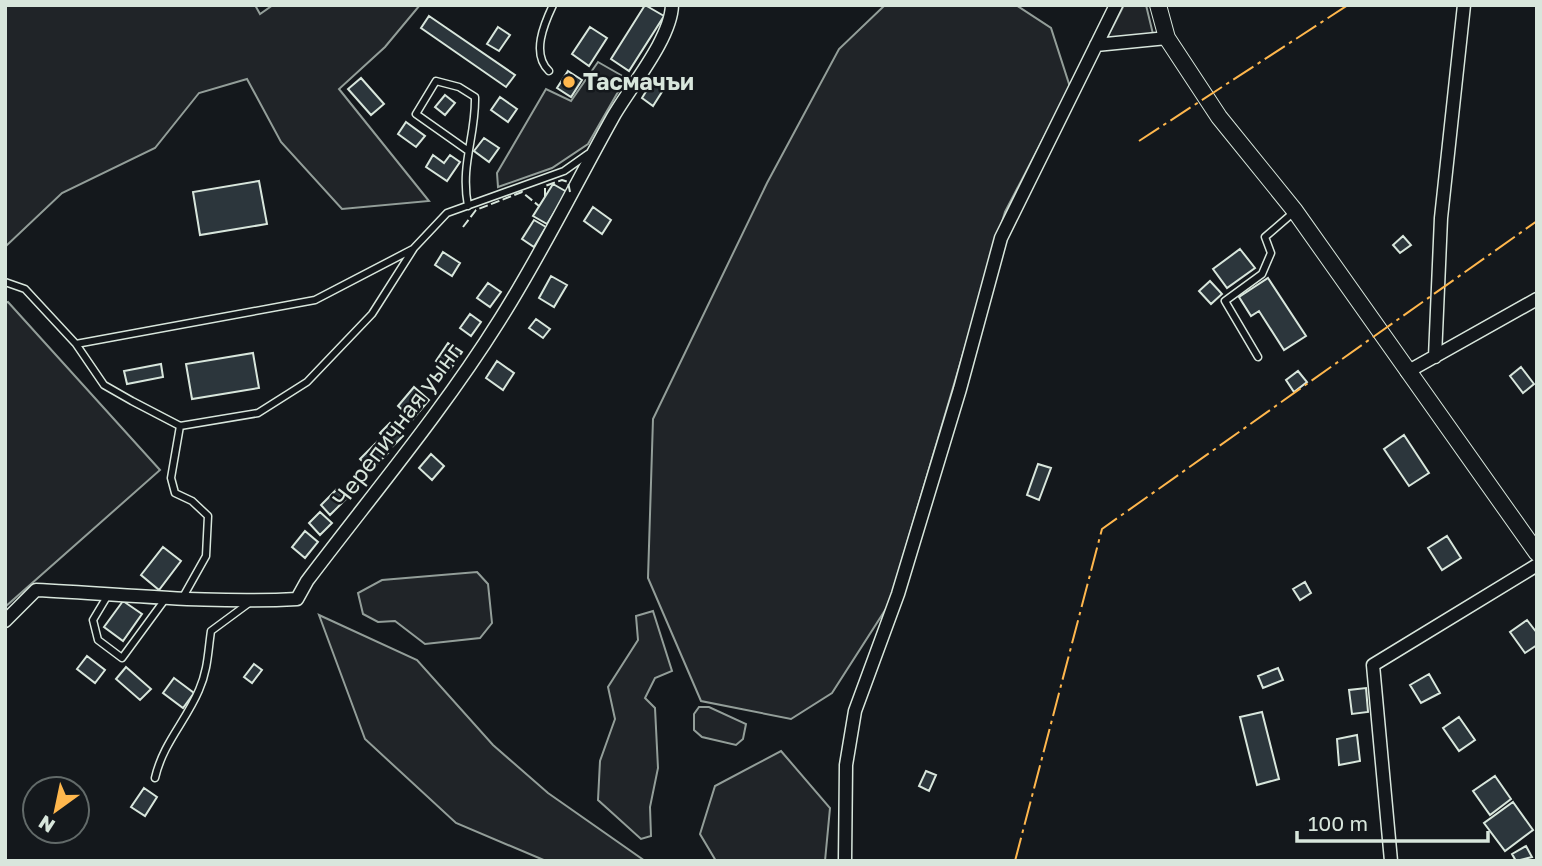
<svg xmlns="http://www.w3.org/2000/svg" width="1542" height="866" viewBox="0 0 1542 866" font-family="'Golos Text',sans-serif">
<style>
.green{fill:#202428;stroke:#939e99;stroke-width:2}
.building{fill:#2c363c;stroke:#d8e6dc;stroke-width:2}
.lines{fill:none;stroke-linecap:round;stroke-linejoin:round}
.lane-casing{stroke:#d8e6dc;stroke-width:9}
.street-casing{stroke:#d8e6dc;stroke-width:15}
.secondary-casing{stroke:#d8e6dc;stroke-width:18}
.lane{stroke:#14181c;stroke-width:6}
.street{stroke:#14181c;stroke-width:12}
.secondary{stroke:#14181c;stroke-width:16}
.fence{stroke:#d8e6dc;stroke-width:2;stroke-dasharray:9 3.5;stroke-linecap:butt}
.power{stroke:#ffb74d;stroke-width:2;stroke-dasharray:24 5 3.5 5;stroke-linecap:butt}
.poi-dot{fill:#ffb74d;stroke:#14181c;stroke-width:2.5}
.labels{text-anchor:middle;stroke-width:5;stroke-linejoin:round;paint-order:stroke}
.poi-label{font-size:23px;font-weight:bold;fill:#d8e6dc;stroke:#14181c;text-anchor:start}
.street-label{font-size:23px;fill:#d8e6dc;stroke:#14181c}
</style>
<rect width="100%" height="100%" fill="#14181c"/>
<path class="green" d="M5,5h250l5,9 13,-9h147l-35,42 -46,42 90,112 -87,8 -61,-67 -34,-63 -48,14 -44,55 -93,45 -57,54z
M885,5h131l35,23 19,59 -65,125 -116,392 -57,89 -41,26 -90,-18 -53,-123 5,-159 114,-236 72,-134z
M1124,5h22l7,29 -46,4z
M598,62l28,16 -38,66 -36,24 -54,19 -1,-14 49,-84 25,12z
M8,302l152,168 -155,137v-304z
M477,572l11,12 4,39 -12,15 -55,6 -30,-23 -17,1 -15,-8 -5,-21 24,-13z
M653,611l19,60 -17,7 -10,20 10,10 3,60 -8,39 1,29 -10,3 -43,-39 2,-39 15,-42 -7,-32 30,-47 -2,-24z
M319,615l98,45 76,85 55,48 97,68h-99l-90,-38 -91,-84z
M699,707h10l37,17 -3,15 -7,6 -34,-8 -8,-7v-16z
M781,751l49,57 -5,53h-109l-16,-27 15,-48z"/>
<path class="building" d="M645,5l19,11 -35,55 -18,-12z
M429,16l86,59 -9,12 -85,-59z
M498,27l12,8 -11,16 -12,-7z
M590,27l17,11 -18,28 -17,-12z
M568,71l14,9 -11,17 -14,-9z
M361,78l23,26 -13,11 -23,-26z
M653,80l12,7 -12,19 -11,-8z
M445,95l10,8 -10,12 -10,-8z
M500,97l17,12 -9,13 -17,-12z
M406,122l19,14 -9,11 -18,-13z
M484,138l15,10 -10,14 -15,-11z
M433,155l11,8 6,-8 10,7 -13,19 -21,-14z
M259,181l8,43 -67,11 -7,-43z
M553,184l14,8 -20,32 -14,-8z
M593,207l18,13 -9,14 -18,-13z
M534,220l12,7 -12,20 -12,-8z
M1403,236l8,9 -11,8 -7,-8z
M1240,249l15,19 -28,20 -14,-19z
M443,252l17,11 -8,13 -17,-11z
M551,276l16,9 -13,22 -15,-9z
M1268,278l38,58 -22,14 -25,-39 -8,5 -12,-19z
M1210,281l12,13 -11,10 -12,-13z
M488,283l13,9 -11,15 -13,-9z
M470,314l11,8 -10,14 -11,-8z
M536,319l14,10 -7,9 -14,-10z
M448,343l14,9 -12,18 -14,-9z
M253,353l6,35 -67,11 -6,-35z
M497,361l17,12 -11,17 -17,-12z
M161,364l2,13 -36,7 -3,-13z
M1521,367l13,17 -11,9 -13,-17z
M1298,371l9,11 -13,10 -8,-12z
M414,387l15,13 -16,19 -15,-13z
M390,423l13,13 -10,10 -13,-13z
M1404,435l25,38 -20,13 -25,-37z
M377,442l11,11 -17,17 -11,-11z
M431,454l13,12 -12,14 -13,-12z
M1038,464l13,4 -12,32 -12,-5z
M336,490l10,9 -16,16 -9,-10z
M320,512l12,11 -12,12 -11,-12z
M305,531l13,11 -13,16 -13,-11z
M1447,536l14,22 -19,12 -14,-22z
M163,547l18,14 -22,29 -18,-15z
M1305,582l6,11 -11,7 -7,-11z
M123,601l19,13 -19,27 -19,-14z
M1527,620l10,13v12l-12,8 -15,-21z
M87,656l18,14 -10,13 -18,-14z
M254,664l8,6 -10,13 -8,-6z
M126,667l25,22 -11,11 -24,-21z
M1278,668l5,12 -20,8 -5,-12z
M1429,674l11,19 -19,10 -11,-18z
M174,678l20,15 -11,15 -20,-15z
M1366,688l2,24 -16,2 -3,-24z
M1262,712l17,67 -22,6 -17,-68z
M1459,717l16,23 -16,11 -16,-23z
M1357,735l3,26 -21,4 -2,-26z
M926,771l10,4 -7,16 -10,-5z
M1495,776l16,23 -21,16 -17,-24z
M144,788l13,9 -12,19 -14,-9z
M1513,802l20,28 -28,21 -21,-28z
M1526,846l6,11 -16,4 -4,-7z"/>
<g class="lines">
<defs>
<path id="lane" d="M549,71c-18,-17 -5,-47 4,-66
M467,150l-51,-36 20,-33 23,6 16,10c1,39 -15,67 -7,109
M5,282l20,7 51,55 28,41 28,16 48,25 78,-13 49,-31 65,-68 42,-66 33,-35 117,-42 24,-17
M76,344l239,-44 98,-51
M1258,357l-33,-56 37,-27 9,-21 -6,-16 29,-25
M180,426l-9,52 4,15 17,8 16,15 -2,40 -23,41
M108,595l-15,25 5,20 24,18 44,-60
M155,778c8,-35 31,-57 44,-88 9,-20 9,-39 12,-59l38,-28"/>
<path id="street" d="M1096,45l71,-7
M1435,357l6,-139 23,-213
M1407,372l130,-73
M5,621l31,-31c88,4 174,14 261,9l10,-18c65,-86 135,-169 192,-260 42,-66 76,-136 114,-204 17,-30 58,-78 59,-112
M845,861l1,-96 9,-54 43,-117 62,-205 41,-151 115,-233
M1391,861l-18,-196 164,-100"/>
<path id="secondary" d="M1158,5l9,33 52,79 76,94 242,342"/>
</defs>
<use href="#lane" class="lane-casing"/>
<use href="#street" class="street-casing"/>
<use href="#secondary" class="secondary-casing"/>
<use href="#lane" class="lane"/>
<use href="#street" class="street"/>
<use href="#secondary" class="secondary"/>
<path class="fence" d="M545,197v-11l17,-6 6,2 2,10
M463,227l13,-17 46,-18 17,14"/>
<path class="power" d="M1139,141l209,-136
M1015,861l87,-332 435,-308"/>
</g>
<circle class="poi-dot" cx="569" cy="82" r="7"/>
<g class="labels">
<g class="poi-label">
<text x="583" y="90">Тасмачъи</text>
</g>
<g class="street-label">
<text transform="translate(397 425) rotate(-53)" y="8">Черепичная уынг</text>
</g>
</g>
<rect width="1542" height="866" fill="none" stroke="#d8e6dc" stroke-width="14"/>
<g transform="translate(56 810) rotate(213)"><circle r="33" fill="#14181c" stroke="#626a69" stroke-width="2"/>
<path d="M0-5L12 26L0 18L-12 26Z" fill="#ffb74d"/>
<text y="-10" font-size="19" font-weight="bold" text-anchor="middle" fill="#d8e6dc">N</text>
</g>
<path d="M1297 831v10h191v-10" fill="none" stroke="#d8e6dc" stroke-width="3.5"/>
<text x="1308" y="831" font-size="21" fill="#d8e6dc" stroke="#14181c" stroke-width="5" paint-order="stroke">100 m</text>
</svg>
